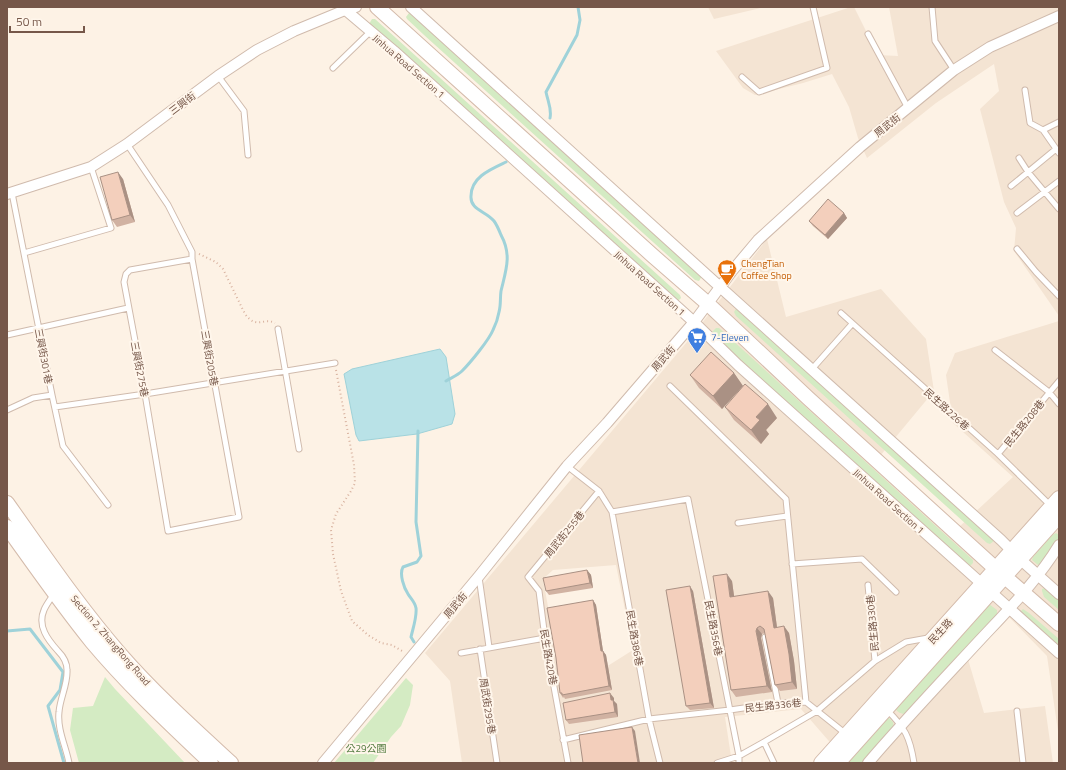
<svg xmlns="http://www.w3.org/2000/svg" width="1066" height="770" viewBox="0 0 1066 770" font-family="'Titillium Web','Noto Sans TC',sans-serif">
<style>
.residential{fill:#f4e4d3;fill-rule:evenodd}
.green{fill:#d4ebc3}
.water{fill:#b9e2e7;stroke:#9fd2d9}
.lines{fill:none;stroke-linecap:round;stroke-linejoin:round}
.stream{stroke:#9fd2d9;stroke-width:3}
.lane-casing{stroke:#d0bbad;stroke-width:7}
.street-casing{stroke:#d0bbad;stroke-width:12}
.secondary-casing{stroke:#d4bbab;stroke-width:16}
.path{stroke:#d8b29f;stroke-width:2;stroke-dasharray:1 3;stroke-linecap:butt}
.lane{stroke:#fff;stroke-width:5}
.street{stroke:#fff;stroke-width:10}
.secondary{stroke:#fff;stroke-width:14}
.wall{fill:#d1b2a2}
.shaded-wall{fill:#aa9184}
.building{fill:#f3cfbc;stroke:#aa9184}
.labels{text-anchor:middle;stroke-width:4;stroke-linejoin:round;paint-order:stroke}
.street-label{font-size:10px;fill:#765749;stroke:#fff6eb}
.food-label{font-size:10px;fill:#c56008;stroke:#fff6eb;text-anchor:start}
.shop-label{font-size:10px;fill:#366cbe;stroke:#fff6eb;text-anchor:start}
.park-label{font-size:10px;fill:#547c41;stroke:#fff6eb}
</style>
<rect width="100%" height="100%" fill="#fdf2e5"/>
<path class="residential" d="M708,7h57l-51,12z
M851,7h3l24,48 20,1 -9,-49h170v309l-45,-65 2,-23 -12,-26 -24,-93 19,-18 -5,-27 -58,39 -69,55 -9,-20 -9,-31 -17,-33 -29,9 -48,12 -12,-7 -27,-37z
M767,239l19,78 95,-28 45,50 8,52 -54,65 78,72 55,-51 -60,-54 -7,-48 9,-22 104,-32v417l-12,-82 -39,-40 -41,40 17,57 61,-7 8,57h-205l-47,-54 -76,8 7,46h-270l-12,-82 -25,-28 267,-317zM616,565l17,85 -27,17 -44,17 -19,-105 10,-9z"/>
<path class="green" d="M409,13h2l291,263 -3,5 -4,-1 -271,-245 -17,-16 -1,-2z
M372,19h3l305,276 1,3 -4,4 -308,-278z
M737,307l258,233 -5,4 -3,-1 -251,-227 -2,-4z
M716,328h3l254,232v3l-4,4 -256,-231 -1,-4z
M1056,533l3,2v3c-5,8 -12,24 -21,27l-6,-5 1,-3 19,-22z
M1045,588l14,11v11l-15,-13 -2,-6v-2z
M989,604l8,6v8l-90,96c-6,0 -10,-1 -12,-7z
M1023,609l6,4 30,26v11l-39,-38z
M105,677l10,12 70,74h-106l-9,-33 3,-22 20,-2z
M406,678l7,7 -3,20 -9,21 -10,11 -18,26h-39z
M885,718h4l4,4 1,6 -29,35h-20z"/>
<path class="water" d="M440,349l6,8 9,57 -3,10 -35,10 -58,7 -3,-6 -12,-61 8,-5z"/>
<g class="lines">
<path class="stream" d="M550,118c2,-9 -2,-16 -4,-26l31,-57 3,-15 -2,-13
M446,381c5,-3 12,-6 16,-10 8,-8 27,-31 31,-41 3,-6 5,-12 6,-18 2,-7 1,-14 2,-21 5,-21 11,-36 0,-56 -2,-5 -4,-10 -7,-14 -8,-10 -24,-11 -23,-25 0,-19 20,-27 35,-34
M7,631l23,-2 33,43 -3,18 -12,16 16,57
M414,642l-3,-5c2,-9 6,-20 5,-29 -1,-6 -5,-9 -8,-14 -4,-6 -9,-20 -5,-27l14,-5 4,-6 -5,-34 2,-91"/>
<defs>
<path id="lane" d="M932,7l3,34 19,29
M868,34l40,74
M333,68l37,-36
M218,76l26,35 4,44
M742,77l17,15 68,-24 -14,-61
M1025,90l5,33 13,7 16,23
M1043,130l16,-8
M127,144l41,61 24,47v7l47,258 -71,14 -23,-137 -21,-112 2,-8 4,-4 62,-11
M1019,158l9,14 31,37
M1011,186l45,-37
M12,193l40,202 11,51 45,59
M1017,213l42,-32
M1017,249l19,23 23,24
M24,253l87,-25 -20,-61
M841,313l157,141 53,52
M278,329l21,120
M7,335l121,-27
M995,350l54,42 10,12
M812,369l40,-45
M55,407l90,-13 190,-31
M7,410l26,-12 19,-3
M998,454l61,-73
M567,466l32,25 13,21 37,207 11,44
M612,512l76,-13 51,257v7
M738,523l49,-7
M792,564l70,-5 34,33
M479,577l10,70
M868,585l7,76
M53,595c-3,5 -7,10 -9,15 -7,16 4,30 14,41 5,5 9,12 9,19 1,14 -7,28 -8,42 -2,17 7,35 10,51
M765,637l13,66
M480,649l17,114
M461,653l84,-15
M806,702l40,32
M887,710c18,18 23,27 27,53
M1017,711l6,52
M563,740l86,-21 81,-9 48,-7 28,-1 -20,-203 -116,-113
M764,742l53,-31 58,-50 31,-19 22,-4
M568,763l-23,-125 -6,-47 -11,-14 71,-86
M717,763l22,-7 25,-14 10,21"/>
<path id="street" d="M342,7l52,44 300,271 44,43 321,288
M411,7c196,178 393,356 590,533l20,20 38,34
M7,194l84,-27 36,-23 91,-68 39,-26 37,-19 51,-21 11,-3
M323,763l156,-187 88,-110 40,-43 87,-101 38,-51 26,-31 102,-93 94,-77 36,-23 69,-31
M868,763c36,-42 74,-82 111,-122 28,-30 59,-61 80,-96"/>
<path id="secondary" d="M377,7l275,248 55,48 101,95 188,171 63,55
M7,503c37,52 72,104 113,151 34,39 73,74 111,109
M7,527c28,39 55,78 85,115 37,44 78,82 119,121
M821,763l238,-265
M838,763l221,-247"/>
</defs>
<use href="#lane" class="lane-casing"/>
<use href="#street" class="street-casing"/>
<use href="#secondary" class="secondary-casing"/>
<path class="path" d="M199,254l17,8 7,7 22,45c12,16 18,3 30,9
M336,370l18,95 1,18 -4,8 -15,23 -5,16 2,24 8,37 11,30 16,14 13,8 11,2 12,7"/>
<use href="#lane" class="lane"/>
<use href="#street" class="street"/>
<use href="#secondary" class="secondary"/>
</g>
<path class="wall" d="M123,179l12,43 -18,5 -5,-7z
M844,213l3,5 -19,21 -15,-13 -4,-5z
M734,373l9,13 -21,23 -23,-21 -9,-13z
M725,407l52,11 -11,12 3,4 -8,10 -27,-24z
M587,570l4,5 2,13 -44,7 -3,-4z
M732,581l2,15 39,2 4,29 12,6 5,28 3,28 -17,2 -5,-6 -10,-52 -3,1 -1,4 11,54 -36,5 -5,-7z
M693,591l21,117 -24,2 -4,-4z
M593,600l3,5 7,46 3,4 6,35 -47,9 -1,-2 -1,1 -3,-5z
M614,698v3l3,3 1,13 -49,7 -3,-4z"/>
<path class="shaded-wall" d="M118,172l5,7 12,43 -5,-7z
M844,213l3,5 -19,21 -3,-4z
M734,373l9,13 -21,23 -9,-13z
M768,404l9,14 -11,12 3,4 -8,10 -10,-14 5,-13z
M587,570l4,5 2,13 -3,-5z
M727,574l5,7 3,22 -5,-6z
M690,586l3,5 21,117 -4,-5z
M768,591l5,7 5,37 -4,-7z
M593,600l3,5 7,46 3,4 6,35 -3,-4 -8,-35z
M784,626l5,7 5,28 3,28 -5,-7z
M757,628l5,6 -1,4 11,54 -5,-6 -11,-55z
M610,693l4,5v3l3,3 1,13 -3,-5 -4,-12z
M632,727l3,4 5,32h-2z"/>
<path class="building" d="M118,172l12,43 -18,5 -12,-43z
M828,199l16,14 -19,22 -16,-14z
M711,352l23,21 -21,23 -23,-21z
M745,384l23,20 -12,13 4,3 -9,10 -26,-23z
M587,570l3,13 -44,8 -3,-13z
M727,574l3,23 38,-6 6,37 10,-2 5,28 3,28 -17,3 -11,-56 -4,-3 -3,2 -1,3 11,55 -36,4 -18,-114z
M690,586l20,117 -24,3 -20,-116z
M593,600l8,51h2l6,35 -47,9v-2h-2l-4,-35 -9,-50z
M610,693l1,7h2l2,12 -49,8 -3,-17z
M632,727l6,36h-55l-4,-28z"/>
<defs>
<symbol id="cafe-pin" viewBox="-11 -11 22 30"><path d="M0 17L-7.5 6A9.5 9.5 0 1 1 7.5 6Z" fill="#e8710a" stroke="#fff6eb"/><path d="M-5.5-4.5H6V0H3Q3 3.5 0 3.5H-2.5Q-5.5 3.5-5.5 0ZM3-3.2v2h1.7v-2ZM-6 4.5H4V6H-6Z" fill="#fff"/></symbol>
<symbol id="supermarket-pin" viewBox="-11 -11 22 30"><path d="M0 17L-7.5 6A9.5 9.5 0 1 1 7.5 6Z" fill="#3f7fe0" stroke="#fff6eb"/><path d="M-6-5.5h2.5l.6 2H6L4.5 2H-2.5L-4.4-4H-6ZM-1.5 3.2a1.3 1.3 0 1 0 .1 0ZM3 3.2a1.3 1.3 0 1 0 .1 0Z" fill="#fff"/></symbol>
</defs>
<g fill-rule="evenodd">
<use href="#cafe-pin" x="716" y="258" width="22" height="30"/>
<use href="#supermarket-pin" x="686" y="326" width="22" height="30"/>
</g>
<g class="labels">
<g class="street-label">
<text transform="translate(409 66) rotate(41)" y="4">Jinhua Road Section 1</text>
<text transform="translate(182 103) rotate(-37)" y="4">三興街</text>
<text transform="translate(887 125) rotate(-39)" y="4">周武街</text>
<text transform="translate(650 283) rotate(42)" y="4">Jinhua Road Section 1</text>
<text transform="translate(44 356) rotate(79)" y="4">三興街301巷</text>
<text transform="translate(210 358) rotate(80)" y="4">三興街205巷</text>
<text transform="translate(663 358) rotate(-49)" y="4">周武街</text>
<text transform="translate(140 369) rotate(79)" y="4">三興街275巷</text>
<text transform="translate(947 409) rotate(42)" y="4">民生路226巷</text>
<text transform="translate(1024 423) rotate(-51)" y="4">民生路208巷</text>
<text transform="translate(889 501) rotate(42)" y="4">Jinhua Road Section 1</text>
<text transform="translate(564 534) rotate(-51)" y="4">周武街255巷</text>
<text transform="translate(455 605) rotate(-50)" y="4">周武街</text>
<text transform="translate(872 623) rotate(-95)" y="4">民生路330巷</text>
<text transform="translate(714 628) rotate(79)" y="4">民生路356巷</text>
<text transform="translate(940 631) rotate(-47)" y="4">民生路</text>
<text transform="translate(635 638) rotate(80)" y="4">民生路386巷</text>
<text transform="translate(111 640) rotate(49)" y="4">Section 2, ZhangRong Road</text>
<text transform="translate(549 657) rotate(80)" y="4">民生路420巷</text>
<text transform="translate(773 705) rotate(-6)" y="4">民生路336巷</text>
<text transform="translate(488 706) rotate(81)" y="4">周武街295巷</text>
</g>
<g class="food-label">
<text x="741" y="267">ChengTian<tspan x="741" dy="12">Coffee Shop</tspan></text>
</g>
<g class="shop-label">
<text x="711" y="341">7-Eleven</text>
</g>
<g class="park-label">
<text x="366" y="752">公29公園</text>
</g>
</g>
<rect width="1066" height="770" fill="none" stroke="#765749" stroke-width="16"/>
<path d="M10 26v6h74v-6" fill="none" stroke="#765749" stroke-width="2"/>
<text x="16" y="26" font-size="12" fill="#765749" stroke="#fff6eb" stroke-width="3" paint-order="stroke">50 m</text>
</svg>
